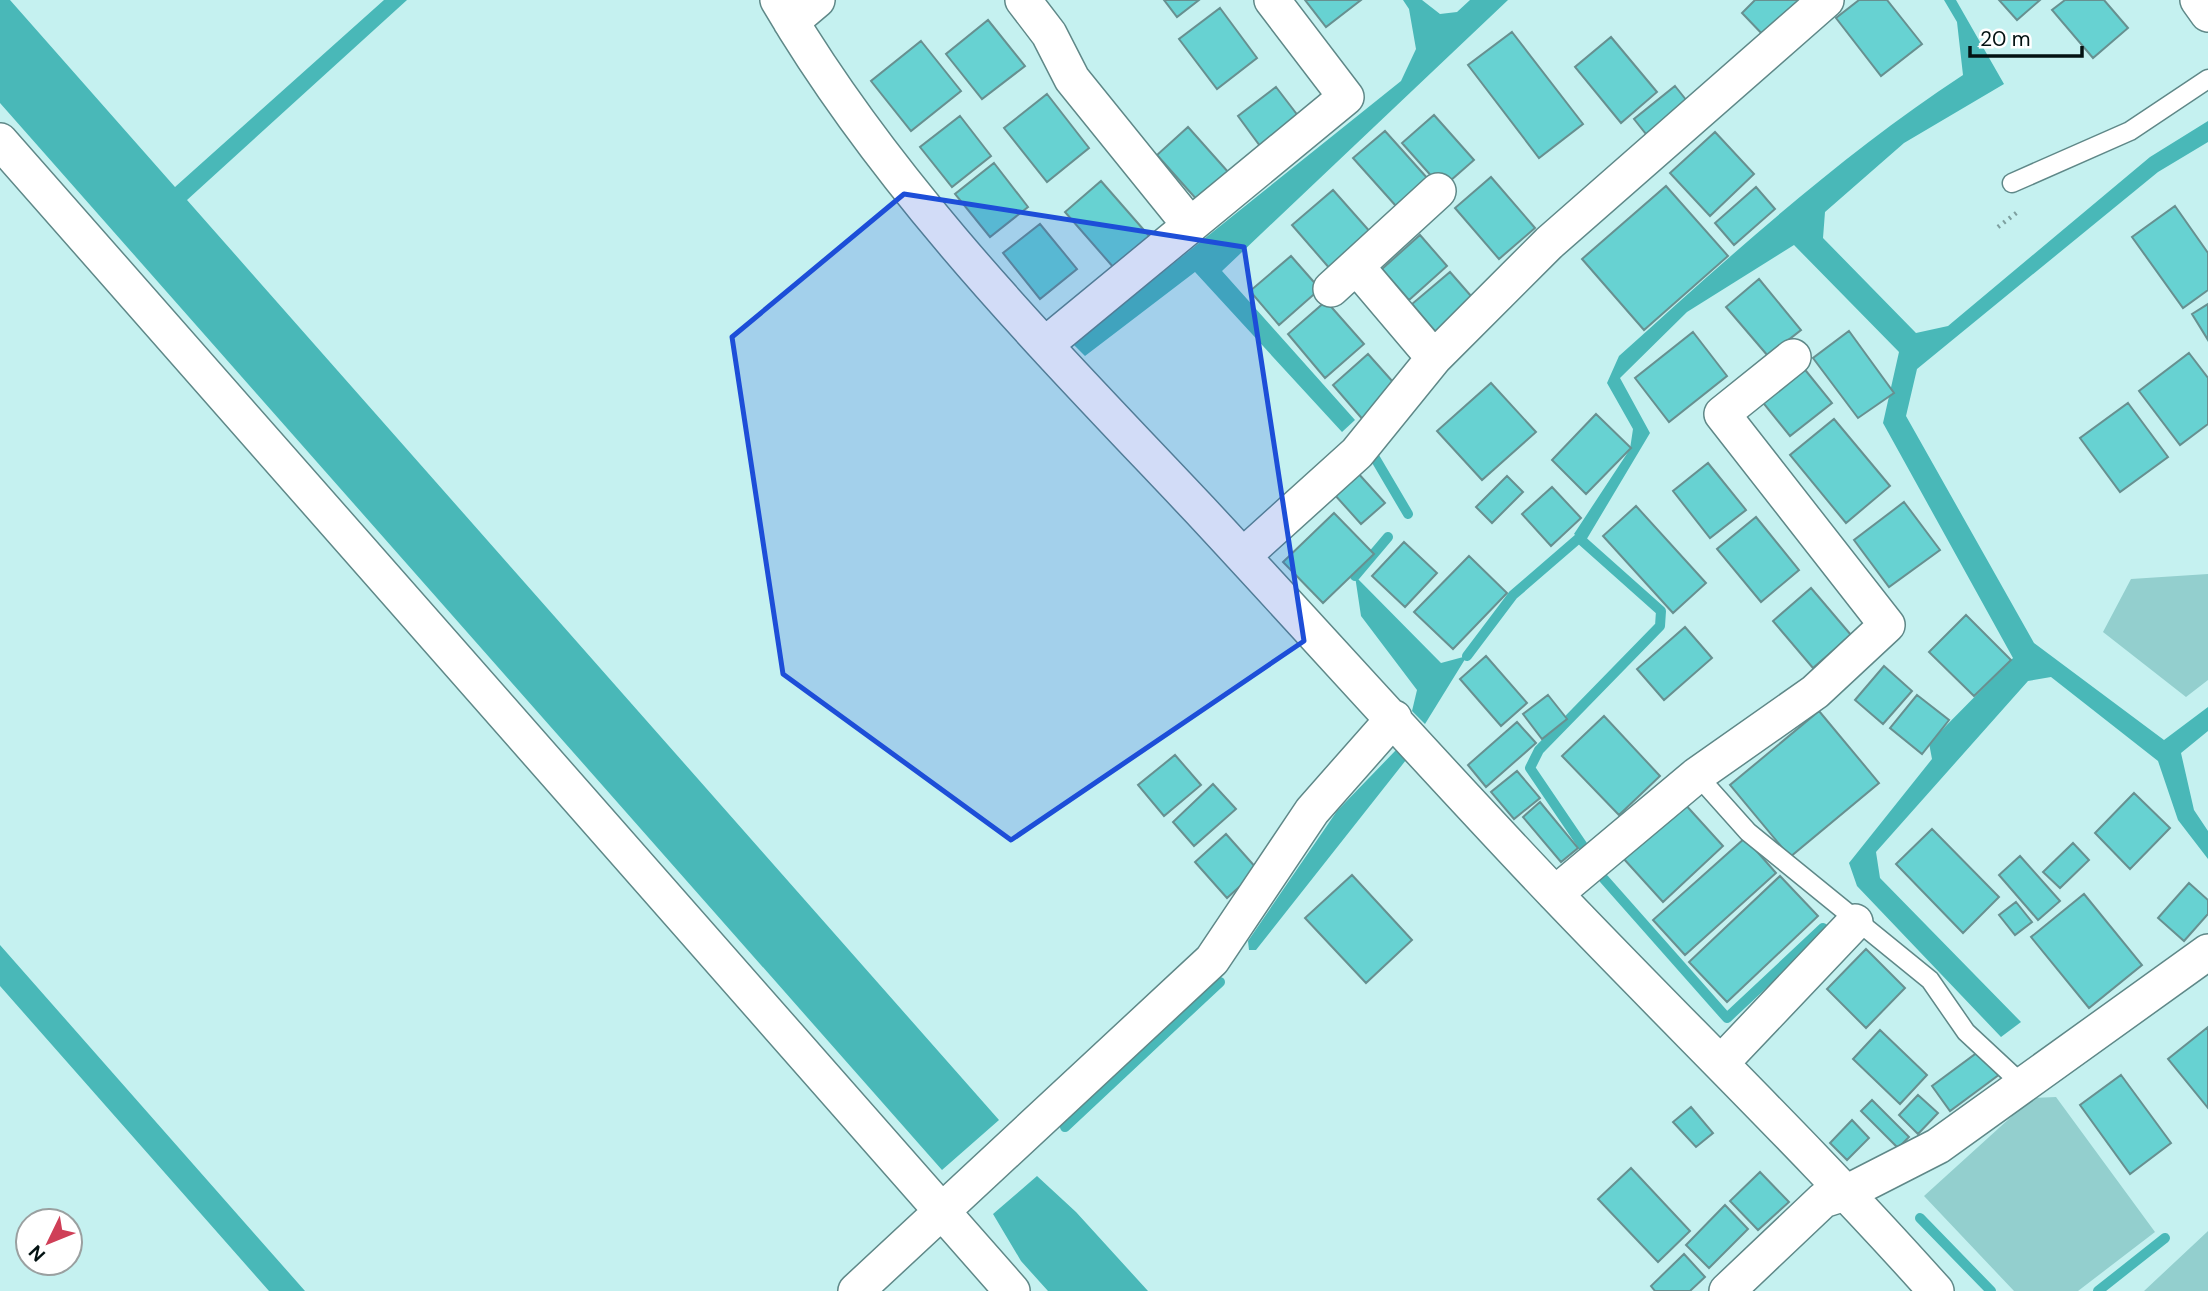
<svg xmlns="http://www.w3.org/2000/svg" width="2208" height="1291" viewBox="0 0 2208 1291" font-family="'DM Sans',sans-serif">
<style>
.green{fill:#93cfce}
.water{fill:#49b8b8}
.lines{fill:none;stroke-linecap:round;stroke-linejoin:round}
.stream{stroke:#49b8b8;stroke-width:10}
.building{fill:#67d2d2;stroke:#679090;stroke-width:2}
.service-casing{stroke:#5f8888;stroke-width:21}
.minor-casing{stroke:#5f8888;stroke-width:38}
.path{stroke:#7e9f9f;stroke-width:4.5;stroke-dasharray:2 5;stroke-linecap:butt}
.service{stroke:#fff;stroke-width:18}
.minor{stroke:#fff;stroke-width:35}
.marked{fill:#1d4ed8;fill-opacity:0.2;stroke:#1d4ed8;stroke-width:5;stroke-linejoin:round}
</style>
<rect width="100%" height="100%" fill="#c5f1f0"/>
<path class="green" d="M2208,574v106l-22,17 -83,-65 28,-53z
M2056,1097l99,135 -77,59h-64l-90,-95 108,-98z
M2208,1231v60h-64l63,-59z"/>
<path class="water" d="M0,0h10l165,187 209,-187h23l-220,200 812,920 -57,50 -942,-1067z
M1403,0h19l18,14 17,-2 13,-12h38l-286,271 133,149 -13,12 -147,-160 -110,84 -12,-12 328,-263 15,-32 -7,-40z
M1944,0h12l48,84 -100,59 -79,69 -2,26 93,95 32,-7 202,-169 58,-36v21l-50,30 -241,197 -11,47 128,227 130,97 44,-33v24l-27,22 13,57 14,21v28l-30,-39 -20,-59 -107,-84 -23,4 -152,171 4,26 141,144 -20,15 -144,-151 -8,-23 83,-104 -3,-16 84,-85 -130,-235 16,-71 -105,-107 -107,67 -67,66 30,55 -65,109 -11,-8 56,-85 3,-20 -26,-46 12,-27c110,-99 219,-199 344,-281l-6,-53z
M1355,576l86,87 26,-7 -42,68 -13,-13 5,-21 -56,-74z
M1396,750l10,10 -150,190h-7l-1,-9 89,-130z
M0,945l305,346h-36l-269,-305z
M1037,1176l39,36 72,79h-100l-27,-30 -28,-47z"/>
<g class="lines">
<path class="stream" d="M1375,458l33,56
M1355,576l33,-39
M1467,656l46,-61 66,-57 82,73 -1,15 -121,124 -9,18 55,81
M1604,879l123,139 96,-90
M1065,1127l155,-145
M1920,1218l71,73
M2098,1291l67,-53"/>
</g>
<path class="building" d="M1164,0h35l-22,17z
M1305,0h56l-35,27z
M1755,0h51l-40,38 -24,-25z
M1859,0h28l35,44 -41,32 -45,-58z
M1999,0h41l-23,20z
M2065,0h39l24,28 -35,30 -41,-48z
M1220,8l37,50 -40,31 -38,-50z
M988,20l37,46 -43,33 -36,-45z
M1512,32l71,92 -44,34 -71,-93z
M1611,37l46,55 -36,31 -46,-56z
M921,41l40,50 -50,40 -40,-50z
M1675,86l16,20 -41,33 -16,-20z
M1276,87l26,34 -39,29 -25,-34z
M1047,94l42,54 -42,34 -43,-54z
M1434,115l40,45 -32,28 -40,-45z
M960,116l31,40 -39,31 -32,-40z
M1188,127l41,46 -31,28 -41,-46z
M1385,131l43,48 -32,27 -43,-48z
M1715,132l39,42 -44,42 -40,-43z
M994,163l34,44 -38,30 -35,-43z
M1491,177l44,51 -36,31 -44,-51z
M1101,181l49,56 -36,31 -49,-56z
M1666,186l62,70 -84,74 -62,-71z
M1756,187l19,22 -41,36 -19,-22z
M1333,190l39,44 -41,36 -39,-45z
M2175,206l33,47v37l-25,18 -51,-71z
M1040,224l37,45 -37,30 -37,-46z
M1420,235l27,31 -38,34 -27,-31z
M1291,256l29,33 -41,36 -29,-34z
M1450,272l28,32 -38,33 -28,-33z
M1759,279l42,51 -33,26 -42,-49z
M1326,301l38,43 -39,34 -37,-44z
M2208,304v36l-16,-26z
M1849,331l45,62 -36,25 -45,-60z
M1693,332l34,44 -58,46 -34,-44z
M2189,353l19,25v46l-28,21 -41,-54z
M1368,354l33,37 -36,31 -32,-37z
M1802,366l30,37 -42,33 -30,-37z
M1491,383l45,49 -54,48 -45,-49z
M2128,403l40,54 -48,35 -40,-54z
M1596,414l35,34 -45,46 -34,-34z
M1834,419l56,67 -44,37 -56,-68z
M1708,463l38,47 -36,28 -37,-47z
M1357,472l28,31 -24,21 -27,-30z
M1507,476l16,16 -31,31 -16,-16z
M1552,487l29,31 -30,28 -29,-32z
M1904,502l36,48 -51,37 -35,-47z
M1636,506l70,77 -33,30 -70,-77z
M1334,513l40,41 -51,49 -40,-41z
M1756,517l43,53 -38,32 -44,-53z
M1404,542l33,31 -32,34 -33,-31z
M1469,556l38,37 -54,56 -39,-37z
M1811,588l40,47 -38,33 -40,-47z
M1966,615l45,45 -37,36 -45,-44z
M1685,627l27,31 -48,42 -27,-31z
M1486,656l41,47 -26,23 -41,-47z
M1884,666l28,25 -29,33 -28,-24z
M1548,695l19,24 -25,20 -19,-25z
M1917,695l32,25 -27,34 -32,-26z
M1819,711l60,72 -89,74 -60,-72z
M1604,716l56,60 -41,39 -57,-59z
M1517,722l19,21 -50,44 -18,-22z
M1175,755l26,30 -37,31 -26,-31z
M1517,771l23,27 -26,21 -23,-27z
M1213,784l23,25 -42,37 -21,-24z
M2134,793l36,35 -40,41 -35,-36z
M1540,802l38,46 -17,14 -38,-45z
M1683,802l40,44 -60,56 -40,-44z
M1932,829l67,68 -36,36 -67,-69z
M1226,834l32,36 -31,28 -32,-36z
M1745,838l31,35 -91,82 -32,-35z
M2073,843l16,17 -29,28 -17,-16z
M2020,856l40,45 -22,19 -39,-45z
M1352,875l60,65 -46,43 -61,-65z
M1780,876l38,40 -91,86 -38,-40z
M2189,883l19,17v14l-24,27 -26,-23z
M2084,894l58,71 -53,43 -58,-71z
M2016,902l16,20 -17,13 -16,-20z
M1866,949l39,39 -39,40 -39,-39z
M2208,1027v81l-40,-49z
M1880,1030l47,45 -27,29 -47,-45z
M1982,1049l18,25 -50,37 -18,-25z
M2121,1075l50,68 -41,31 -50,-69z
M1918,1095l20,18 -20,21 -19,-19z
M1872,1100l37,37 -11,11 -37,-37z
M1691,1107l22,26 -17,14 -23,-25z
M1852,1120l17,18 -22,22 -17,-17z
M1631,1168l59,63 -32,31 -60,-63z
M1760,1172l29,30 -31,28 -28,-29z
M1725,1205l23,24 -39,39 -23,-23z
M1684,1254l21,23 -15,14h-35l-4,-5z"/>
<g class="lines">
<defs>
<path id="service" d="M2012,183l118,-52 78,-52
M1697,775l51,57 182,148 36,52 57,53"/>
<path id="minor" d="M778,0c111,190 272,351 422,510 119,128 235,258 356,385 126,132 258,259 380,396
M1023,0l26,34 23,45 118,146
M2198,0l10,14
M791,22l26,-22
M0,141l1012,1150
M1356,266l78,92
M1331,289l107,-98
M1045,345l301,-248 -74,-97
M1243,556l114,-103 77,-95 115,-115 277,-243
M1555,894l142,-119 118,-83 72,-67 -165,-211 71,-57
M1721,1063l134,-141
M856,1291l356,-331 100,-149 82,-93
M1727,1291l96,-91 25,-8 90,-46 270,-194"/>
</defs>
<use href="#service" class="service-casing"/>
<use href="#minor" class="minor-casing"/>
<path class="path" d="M1998,227l21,-16"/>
<use href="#service" class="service"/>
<use href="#minor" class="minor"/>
</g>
<path class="marked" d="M904,194l340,53 60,394 -293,199 -228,-166 -51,-337z"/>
<g transform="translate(49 1242) rotate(227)"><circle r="33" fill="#ffffff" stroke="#9aa0a0" stroke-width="2"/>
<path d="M0-5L12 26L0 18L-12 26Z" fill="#cf3f57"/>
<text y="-10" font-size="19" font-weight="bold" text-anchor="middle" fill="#031212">N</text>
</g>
<path d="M1970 46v10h112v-10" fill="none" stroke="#031212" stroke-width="3.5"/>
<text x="1980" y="46" font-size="21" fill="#031212" stroke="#ffffff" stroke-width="5" paint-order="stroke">20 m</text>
</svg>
